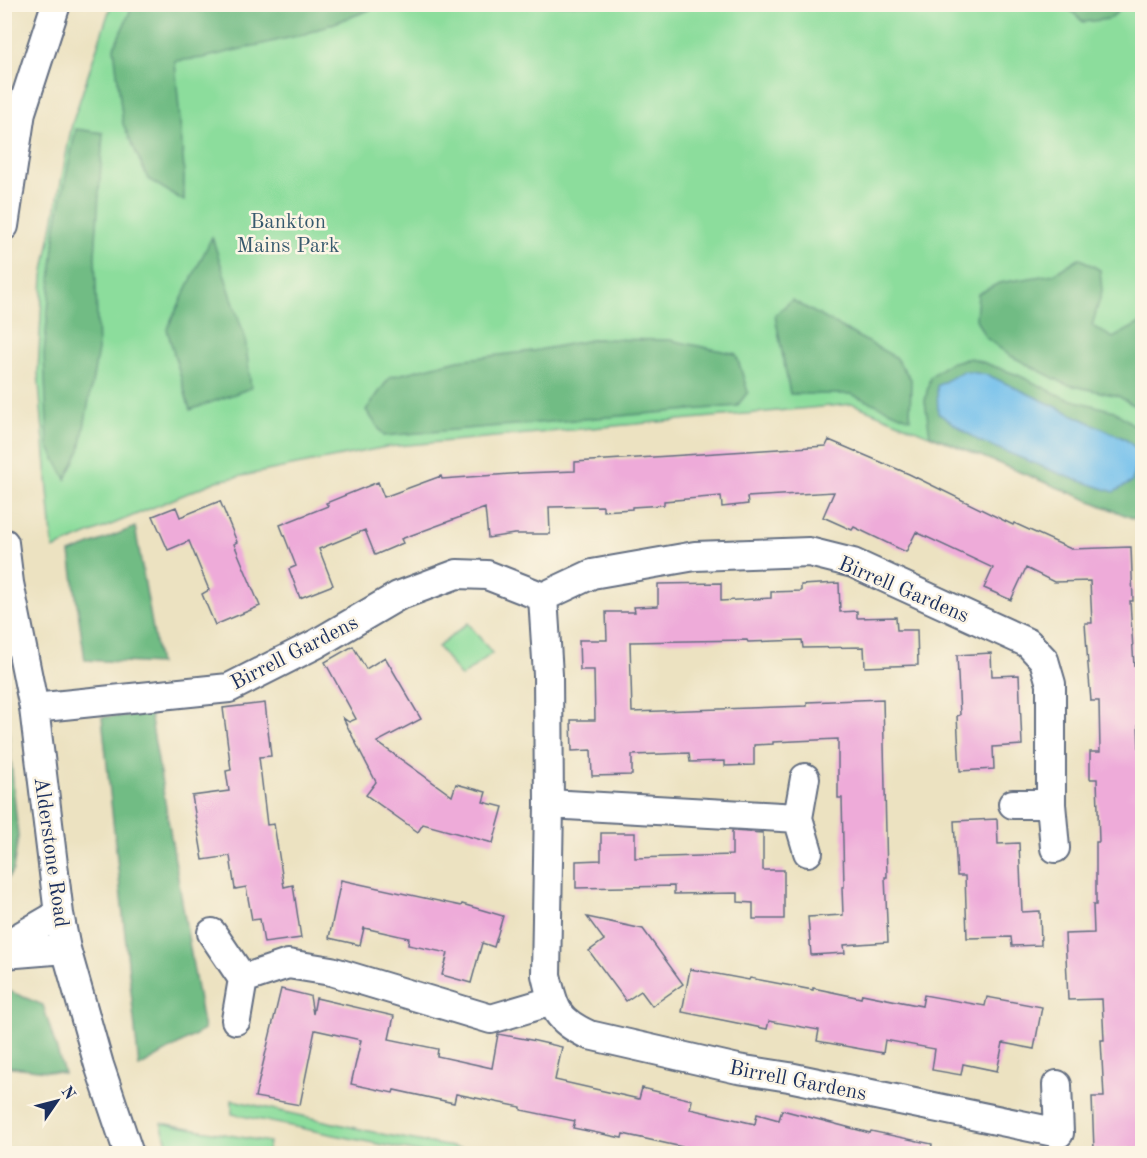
<svg xmlns="http://www.w3.org/2000/svg" width="1147" height="1158" viewBox="0 0 1147 1158" font-family="'Old Standard TT',serif">
<style>
.green{fill:#8cdd9c;stroke:#54867d;stroke-width:1.5}
.forest{fill:#71bc84;stroke:#467671;stroke-width:1.5}
.water{fill:#72c0ec;stroke:#4678a5;stroke-width:1.5}
.building{fill:#eeabd9}
.lines{fill:none;stroke-linecap:round;stroke-linejoin:round}
.minor-casing{stroke:#646e81;stroke-width:32}
.minor{stroke:#fff;stroke-width:28}
.labels{text-anchor:middle;stroke-width:5;stroke-linejoin:round;paint-order:stroke}
.park-label{font-size:21px;fill:#375a6e;stroke:#fcf5e5}
.street-label{font-size:21px;fill:#1b2f5e;stroke:#fcf5e5}
</style>
<rect width="100%" height="100%" fill="#fcf5e5"/>
<filter id="ink" filterUnits="userSpaceOnUse"><feTurbulence type="fractalNoise" baseFrequency=".0167" numOctaves="2"/><feDisplacementMap in="SourceGraphic" scale="12" xChannelSelector="R" yChannelSelector="G"/><feConvolveMatrix kernelMatrix="1 2 1 2 8 2 1 2 1" color-interpolation-filters="sRGB"/></filter>
<filter id="wash" filterUnits="userSpaceOnUse"><feTurbulence type="fractalNoise" baseFrequency=".008" numOctaves="4" result="noise"/><feDisplacementMap in="SourceGraphic" scale="24" xChannelSelector="R" yChannelSelector="G"/><feGaussianBlur stdDeviation="1.35" result="paint"/><feColorMatrix in="noise" values="0 0 0 0 0 0 0 0 0 0 0 0 0 0 0 0 0 1.4 0 .05"/><feComposite in="paint" operator="in"/></filter>
<g filter="url(#wash)">
<rect width="100%" height="100%" fill="#ece2c1"/>
<path class="green" d="M111,5h1031v517l-289,-118 -467,43 -169,34 -164,68 -15,-177 5,-96 29,-152z
M468,623l24,30 -31,24 -23,-30z
M232,1100l154,35 99,18h-63l-190,-39z
M161,1123l108,19 -2,11h-97z"/>
<path class="forest" d="M133,5v-1l250,1 -78,29 -102,24 -28,3 9,109v31l-36,-22 -25,-55 -9,-77z
M1065,5h61l-17,14 -26,3z
M76,129l27,4 -8,123 3,94 -18,100 -14,29 -18,-33 -4,-92 12,-129z
M212,237l33,101 6,50 -61,22 -23,-81z
M1079,258l21,12 2,21 -10,35 21,12 29,-16v88l-24,-14 -53,-12 -56,-29 -24,-18 -9,-18 2,-25 21,-11 55,-9z
M792,300l103,57 16,22 -1,40 -59,-25h-61l-15,-79z
M596,339l74,1 66,14 12,38 -11,14 -353,30 -18,-26 24,-33 68,-17 75,-9z
M971,358l47,17 47,23 49,13 28,20v91l-212,-87 -5,-34 5,-24 19,-14z
M135,527l24,137 -74,-4 -15,-107z
M4,684l14,153 -5,33 -8,13z
M150,714l54,316 -65,37 -37,-350z
M4,989l39,16 21,68 -59,-7z"/>
<path class="water" d="M963,371l25,4 137,64 13,11 -6,32 -18,10 -46,-15 -89,-36 -41,-28 -1,-27z"/>
<g id="blocks">
<path class="building" d="M829,440l80,34 104,51 1,-2 57,26 60,-2 2,54h-3l4,65h5l3,54h-4l2,64h2l1,20v93h-4l4,101v150l-49,2 -2,-53h12l-3,-57h3l-2,-41 -34,1 -3,-66 29,-1 -1,-28h3v-63h3l-2,-63h-7v-27h10l-1,-51h-8l-3,-36 -3,-42h7l-2,-42 -36,1 -28,-14 -15,32 -27,-12 9,-20 -77,-36 -10,20 -52,-25 -2,3 -29,-13 11,-25 -87,5 1,7 -26,3 -1,-11 -57,5v4l-32,2v2l-29,2v-5l-54,1 1,27h-36l-26,4 -3,-30 -84,31 2,4 -28,12 -10,-25 -46,19 14,36 -33,13 -11,-29 7,-3 -16,-41 48,-19 -2,-3 52,-21 6,15 57,-21 1,3 81,-6 52,-2v-9l251,-16z
M220,501l17,41 -3,2 26,62 -45,19 -13,-31 7,-4 -20,-49 -21,9 -15,-34 23,-9 4,10z
M721,583v18l50,-3v-6l30,-1v-6l38,-2 1,29 17,-1v7l39,-1 1,13h20l1,35 -53,2 -1,-20 -61,1 -1,-8 -54,2 -1,-2 -117,2 2,70 175,-6v-4l76,-3 4,178h-2l3,65 -44,3 1,8 -34,2 -3,-38 35,-2 -1,-28h2l-2,-89h-4v-59l-65,3v2l-19,1v20l-29,1v-5l-35,1 -1,-9 -57,2v20l-40,1 -1,-26 -19,1 -1,-31h24l-1,-50h-14l-1,-30h28l-1,-28h29l-1,-5 24,-1v-22z
M353,646l13,23 19,-12 36,62 -44,23 75,54 4,-12 30,8 -3,10 20,5 -10,36 -70,-19 -5,8 -52,-37 10,-13 -33,-64 6,4 7,-3 -31,-57z
M991,653l1,23 27,-1 3,70 -29,2 1,22 -34,2 -3,-55 3,-1 -3,-60z
M265,703l6,53 -12,1 8,68 7,-1 10,63 9,-2 8,53 -37,5 -4,-24 -8,1 -6,-33 -11,2 -5,-33 -27,4 -11,-64 37,-5 -3,-20 5,-1 -8,-62z
M997,819l1,25 21,-1 3,69 18,-1 1,34 -29,1 -1,-9 -44,1 -2,-62h-8l-3,-55z
M732,831l31,2v37h21v49h-31v-16l-15,-1v-9l-64,1v-8l-98,2v-27l25,-1v-27h34v25l97,-3z
M341,880l120,26 1,-2 41,12 -9,31 -12,-4 -11,40 -29,-8 6,-22 -40,-8 1,-7 -45,-10 -4,17 -31,-7z
M587,917l56,12 40,55 -31,22 -11,-15 -15,10 -37,-50 15,-11z
M690,969l59,11 1,-2 63,12v-2l48,10 1,-4 60,12 2,-11 61,11 2,-9 55,10 -8,42 -31,-6 -6,28 -34,-7 -2,11 -29,-5 3,-21 -50,-9 -2,13 -66,-12 2,-11 -50,-9 -2,8 -85,-17z
M281,989l29,7 3,18 3,-16 78,18 -5,23 49,10 -1,7 55,12 6,-34 33,6 31,7 -7,33 84,19 3,-11 50,12 -2,9 65,15 2,-10 22,6 3,-10 88,23 1,-2 61,13 -1,10h-217l-91,-20 -1,4 -49,-10 2,-7 -54,-11v-3l-65,-13 -2,9 -60,-13 -1,3 -42,-9 10,-44 -46,-10 -15,75 -45,-8z"/>
</g>
</g>
<g filter="url(#ink)">
<use href="#blocks" fill-opacity="0" stroke="#646e81" stroke-width="1.5"/>
<g class="lines">
<defs>
<path id="minor" d="M4,226l17,-114 35,-108
M4,543l5,40 25,125 25,206 7,35 33,116 30,89
M543,597l49,-23 103,-18 114,-4 44,11 175,80 16,17 7,24v120l4,44
M34,708l195,-20 87,-44 82,-48 59,-22 30,1 56,22 5,78 1,129 -3,171c8,34 10,45 43,60l149,34 51,8 270,56 -2,-48
M549,804l249,14 7,-40
M1013,804h38
M798,818l10,34
M212,933l31,46 45,-15 43,7 160,48 61,-18
M4,946l55,-32
M4,954l62,-5
M236,1020l7,-41"/>
</defs>
<use href="#minor" class="minor-casing"/>
<use href="#minor" class="minor"/>
</g>
</g>
<g class="labels">
<g class="park-label">
<text x="288" y="228">Bankton<tspan x="288" dy="24">Mains Park</tspan></text>
</g>
<g class="street-label">
<text transform="translate(904 589) rotate(23)" y="7">Birrell Gardens</text>
<text transform="translate(294 652) rotate(-27)" y="7">Birrell Gardens</text>
<text transform="translate(52 852) rotate(82)" y="7">Alderstone Road</text>
<text transform="translate(798 1080) rotate(11)" y="7">Birrell Gardens</text>
</g>
</g>
<rect width="1147" height="1158" fill="none" stroke="#fcf5e5" stroke-width="24"/>
<g transform="translate(57 1101) rotate(55)" stroke="#fcf5e5" stroke-width="4.5" paint-order="stroke">
<path d="M0-4.5L10 22L0 15L-10 22Z" fill="#1b2f5e"/>
<text y="-9" font-size="16" font-weight="bold" text-anchor="middle" fill="#1b2f5e">N</text>
</g>
</svg>
